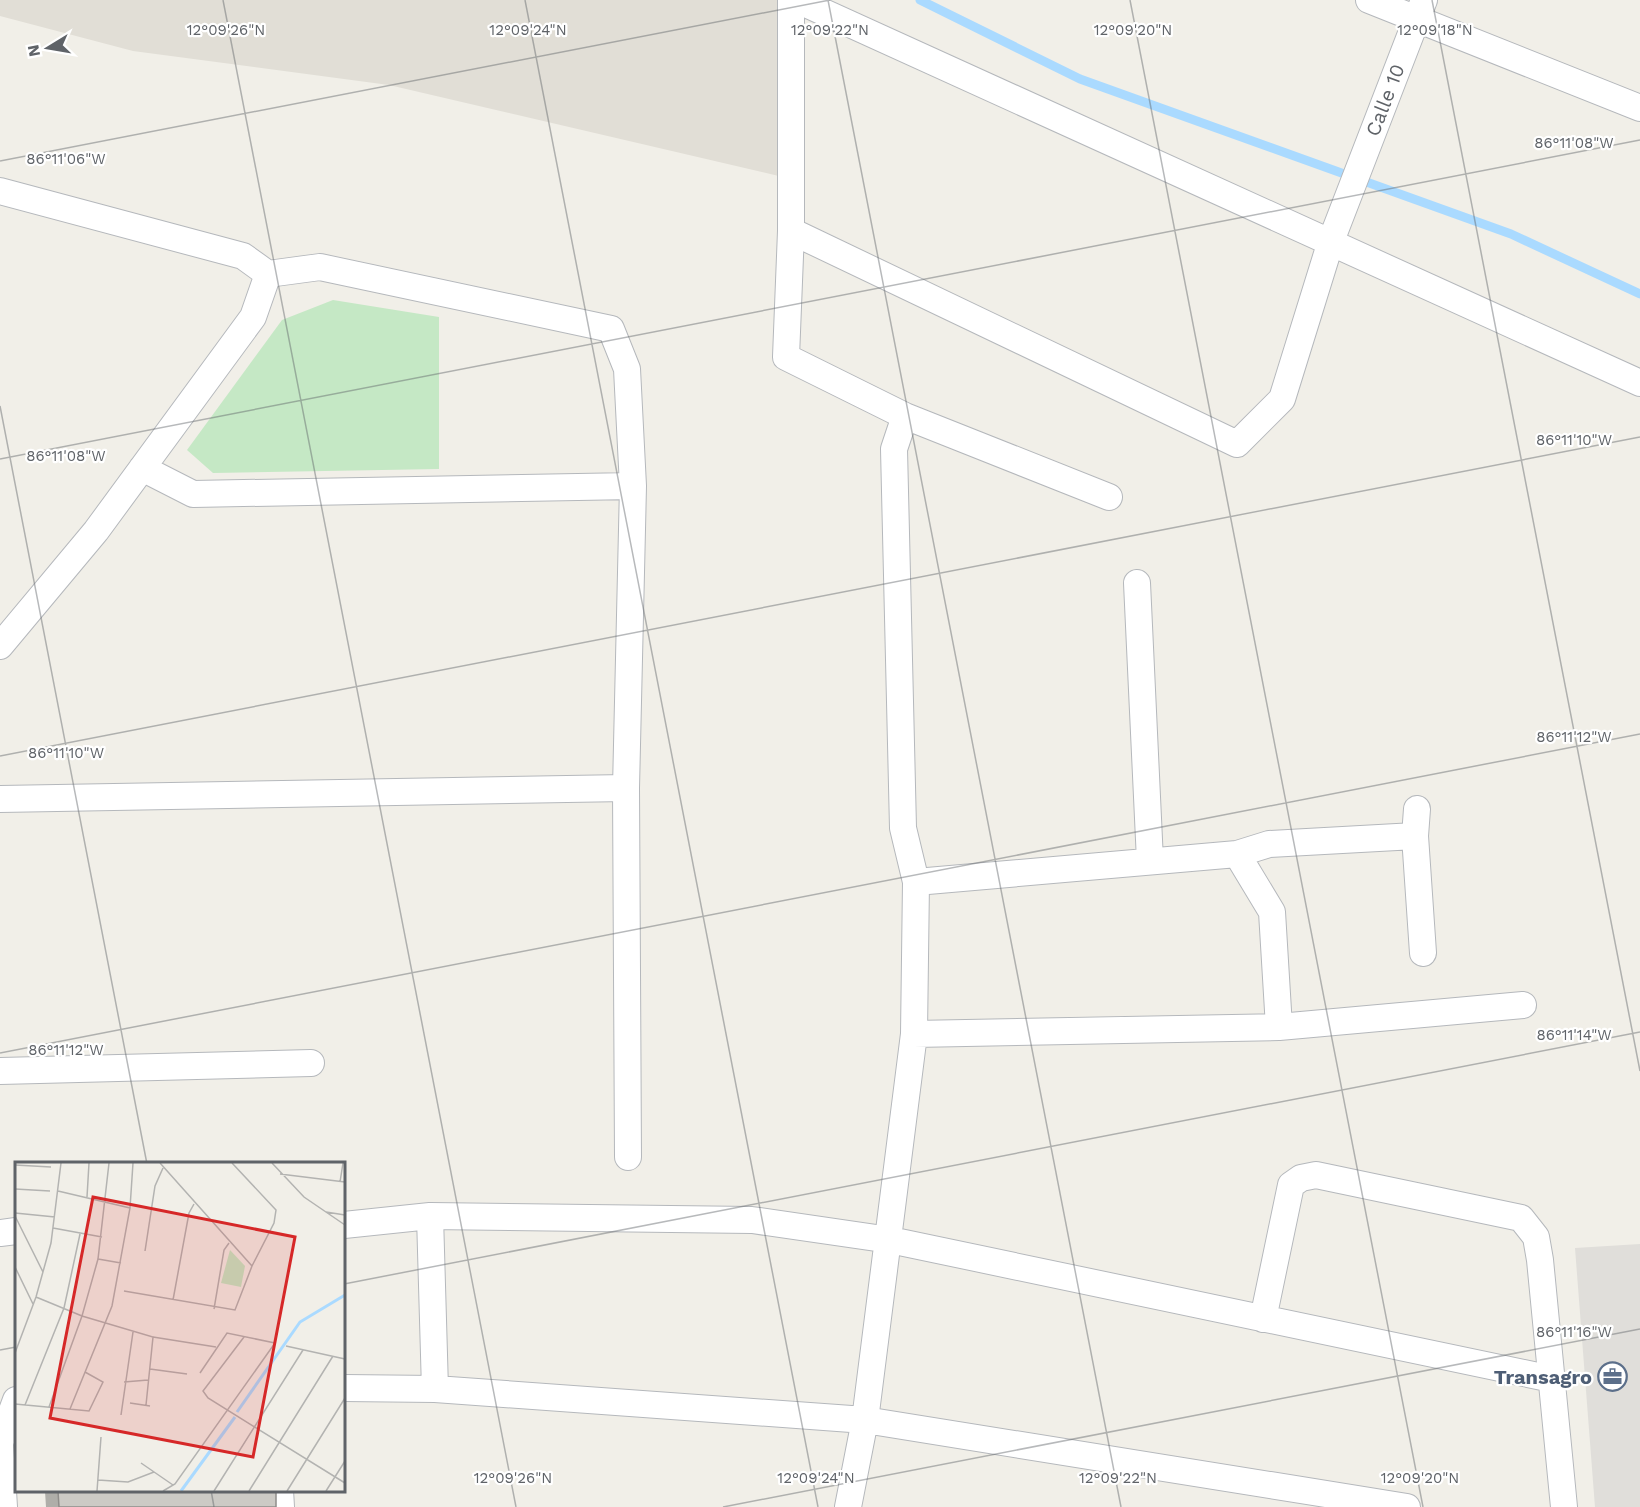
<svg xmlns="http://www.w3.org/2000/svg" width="1640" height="1507" viewBox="0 0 1640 1507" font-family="'Work Sans',sans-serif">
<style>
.industrial{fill:#e0deda}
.education{fill:#e1ded6}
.green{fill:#c5e8c5}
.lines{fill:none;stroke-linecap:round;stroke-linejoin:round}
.stream{stroke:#aadaff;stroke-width:9}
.street-casing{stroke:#b5b8bc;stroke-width:28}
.street{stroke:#fff;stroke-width:26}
.wall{fill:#afaea9}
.building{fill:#cccac5;stroke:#8f8d8a;stroke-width:1.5}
.ticks{fill:none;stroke:#5f6368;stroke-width:1.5;stroke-opacity:0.45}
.labels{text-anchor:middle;stroke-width:4.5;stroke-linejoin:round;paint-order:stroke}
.street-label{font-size:20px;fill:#5f6368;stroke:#fff}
.service-label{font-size:20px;font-weight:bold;fill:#4e5e75;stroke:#fff;text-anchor:end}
.inset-river{fill:none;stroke:#aadaff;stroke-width:3}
.inset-road{fill:none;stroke:#b3b3b1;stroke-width:1.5}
.view{fill:#d62828;fill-opacity:0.15;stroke:#d62828;stroke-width:3}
.inset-edge{fill:none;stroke:#5f6368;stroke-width:3}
.ticks-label{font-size:15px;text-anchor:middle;fill:#5f6368;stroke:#fff;stroke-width:4.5;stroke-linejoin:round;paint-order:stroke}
</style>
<rect width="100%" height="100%" fill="#f1efe8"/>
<path class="industrial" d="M1640,1244v263h-45l-20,-259z"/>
<path class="education" d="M0,0h787l-4,177 -394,-92 -256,-34 -133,-35z"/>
<path class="green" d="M333,300l106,17v152l-226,4 -26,-23 95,-130z"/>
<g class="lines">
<path class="stream" d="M920,0l160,79 431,155 129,60"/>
<defs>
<path id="street" d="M791,0v231l-5,126 119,59 204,81
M797,0l843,383
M1369,0l271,108
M0,191l243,65 25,18 52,-7 291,62 16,40 6,117 -7,302 2,369
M791,231l446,213 45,-45 49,-158 93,-241
M905,416l-11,33 9,379 13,54
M142,468l51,26 440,-8
M1137,583l13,278
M0,646l96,-115 157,-214 15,-43
M0,799l626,-11
M1417,809l-2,27 8,117
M1237,854l35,58 7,115
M914,1034l365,-7 244,-22
M0,1071l311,-8
M430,1216l5,173
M344,1225l86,-9 322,4 138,20 662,139
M0,1233l16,-2
M1263,1319l28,-134 10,-7 15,-3 205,43 15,19 4,23 24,247
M344,1388l91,1 430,31 542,87
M280,1490l1,17
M4,1507l-4,-64 16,-43
M848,1507l17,-87 49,-386 2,-152 321,-28 32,-10 146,-8"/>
</defs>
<use href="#street" class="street-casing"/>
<use href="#street" class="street"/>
</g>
<path class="wall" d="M45,1491h231v16h-230z"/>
<path class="building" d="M58,1491h218v16h-217z"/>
<path class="ticks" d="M223,0l293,1507M525,0l293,1507M828,0l293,1507M1130,0l293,1507M1432,0l208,1071M0,161l830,-161M0,406l147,758M0,459l1640,-319M0,756l1640,-319M0,1053l1640,-319M344,1284l1296,-252M0,1350l16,-3M211,1490l3,17M723,1507l917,-178"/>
<defs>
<symbol id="office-ring" viewBox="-11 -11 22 22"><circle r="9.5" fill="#fff" stroke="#5c6f8a" stroke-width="1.5"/><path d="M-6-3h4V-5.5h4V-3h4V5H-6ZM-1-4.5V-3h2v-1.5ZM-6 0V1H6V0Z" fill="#5c6f8a"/></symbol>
</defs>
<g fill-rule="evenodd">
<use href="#office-ring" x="1596" y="1360" width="33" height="33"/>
</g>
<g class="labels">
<g class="street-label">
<text transform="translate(1385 100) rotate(-69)" y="7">Calle 10</text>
</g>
<g class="service-label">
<text x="1592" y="1384">Transagro</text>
</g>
</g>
<g transform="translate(15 1162)">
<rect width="330" height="330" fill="#f1efe8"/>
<path d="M215,88l15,16 -4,21 -20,-4z" fill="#c5e8c5"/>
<path class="inset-river" d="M222,250l63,-90 45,-27M166,329l54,-74"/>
<path class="inset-road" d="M145,1l92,103M257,1l32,34 41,28M0,3l36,2M265,12l65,8M325,20l3,-19M0,27l35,2M43,29l72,17M72,35l2,-34M311,50l19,3M0,51l40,4M0,54l28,56M38,66l49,9M130,89l10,-65 8,-18M83,97l23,4M0,105l18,37M109,129l111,19 17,-44 22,-43 2,-13 -44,-47M21,135l46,19 71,21 -7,68M158,138l16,-87 5,-9M199,147l10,-59 5,-7M138,175l63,10M229,175l-41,54 5,7 137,85M271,184l59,13M0,191l21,-56 15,-54 10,-80M135,207l37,5M109,220l24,-2M115,241l20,3M0,242l74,7 14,-29 -18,-10M10,243l39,-97 16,-74M34,245l33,-91 16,-57 11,-96M55,247l42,-103 18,-98 3,-45M106,253l12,-83M126,301l32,22M83,318l30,2 26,-10M82,329l4,-54M148,329l12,-7 100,-141 -48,-10 -27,40M199,329l89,-141M234,329l84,-135M272,329l58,-93M311,329l19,-30"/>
<path class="view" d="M78,35l202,40 -42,220 -203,-39z"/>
<rect width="330" height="330" class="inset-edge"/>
</g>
<g class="ticks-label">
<text x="226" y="35">12°09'26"N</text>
<text x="528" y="35">12°09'24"N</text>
<text x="830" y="35">12°09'22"N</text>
<text x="1133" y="35">12°09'20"N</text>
<text x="1435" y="35">12°09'18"N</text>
<text x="1574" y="148">86°11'08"W</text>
<text x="66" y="164">86°11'06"W</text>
<text x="1574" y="445">86°11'10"W</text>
<text x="66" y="461">86°11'08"W</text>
<text x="1574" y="742">86°11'12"W</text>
<text x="66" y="758">86°11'10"W</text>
<text x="1574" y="1040">86°11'14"W</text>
<text x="66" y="1055">86°11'12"W</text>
<text x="1574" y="1337">86°11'16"W</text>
<text x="513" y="1483">12°09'26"N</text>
<text x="816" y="1483">12°09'24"N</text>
<text x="1118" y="1483">12°09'22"N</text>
<text x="1420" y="1483">12°09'20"N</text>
</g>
<g transform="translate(48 48) rotate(259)" stroke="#ffffff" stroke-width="4.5" paint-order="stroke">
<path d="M0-4.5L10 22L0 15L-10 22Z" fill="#5f6368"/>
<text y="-9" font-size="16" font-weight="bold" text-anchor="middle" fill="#5f6368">N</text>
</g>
</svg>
